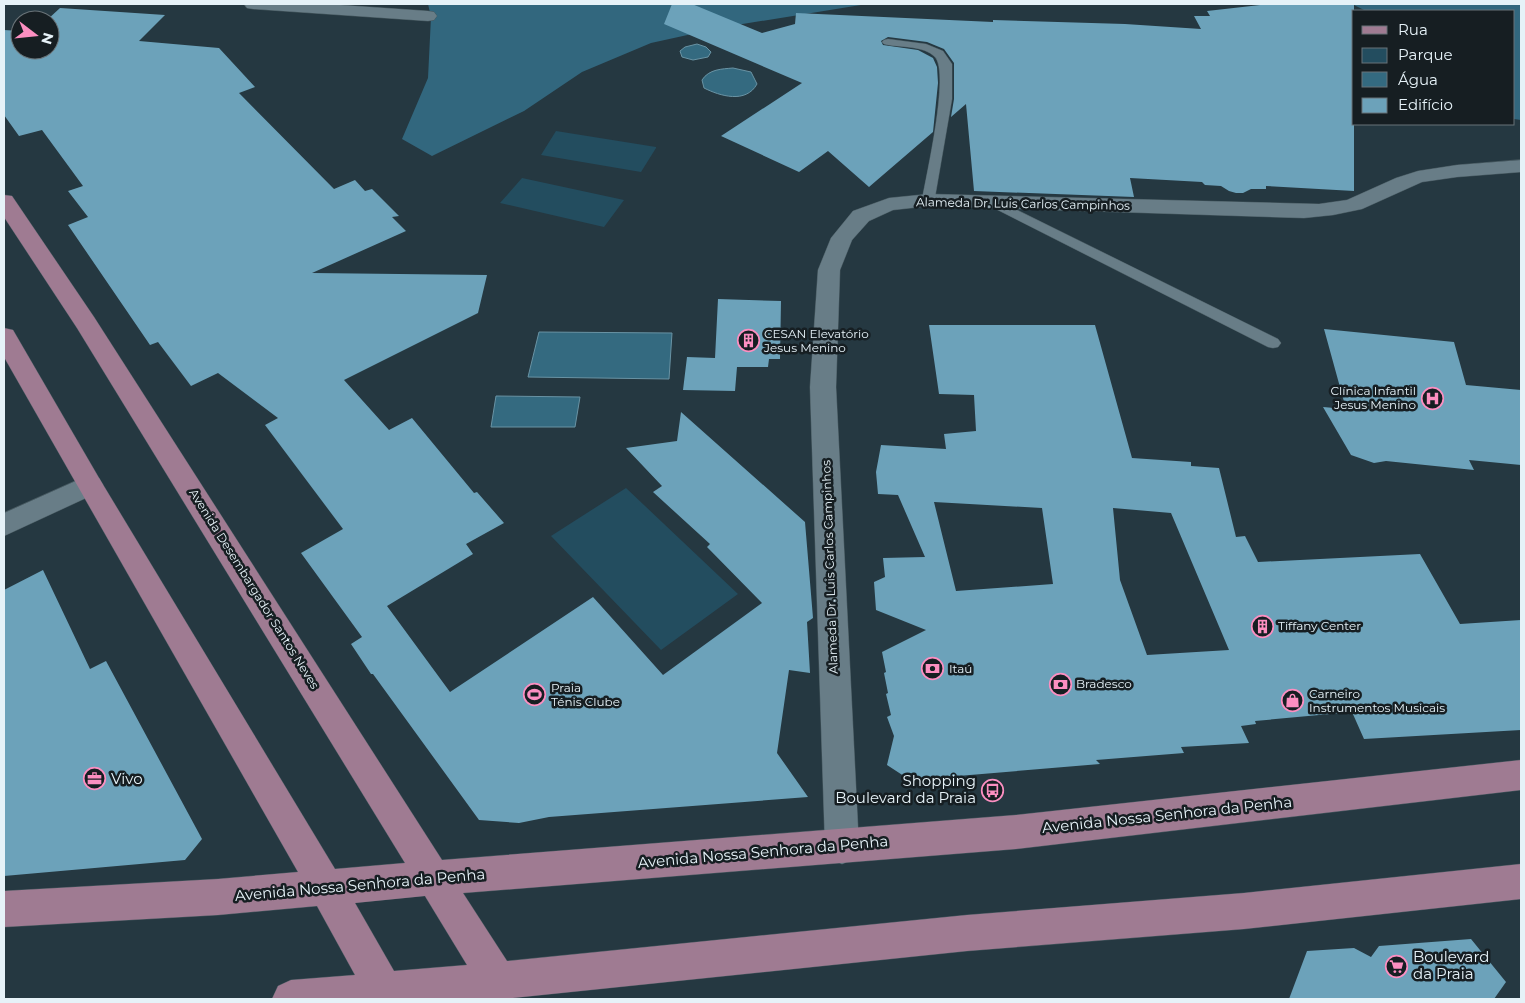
<svg xmlns="http://www.w3.org/2000/svg" width="1525" height="1003" viewBox="0 0 1525 1003" font-family="Montserrat,sans-serif">
<style>
.green{fill:#234d5f}
.forest{fill:#32677e}
.water{fill:#346a80;stroke:#6993a4}
.building{fill:#6ca2ba;fill-rule:evenodd}
.lines{fill:none;stroke-linecap:round;stroke-linejoin:round}
.service-casing{stroke:#45575e;stroke-width:1}
.minor-casing{stroke:#45575e;stroke-width:1}
.primary-casing{stroke:#45575e;stroke-width:1}
.service{fill:#687d87;fill-rule:evenodd}
.minor{fill:#687d87;fill-rule:evenodd}
.primary{fill:#9f7b92;fill-rule:evenodd}
.labels{text-anchor:middle;stroke-width:5;stroke-linejoin:round;paint-order:stroke}
.street-label{font-size:12px;fill:#e6f2f8;stroke:#161e22}
.poi-label{font-size:12px;fill:#e6f2f8;stroke:#161e22;text-anchor:start}
.near-poi-label{font-size:15px;fill:#e6f2f8;stroke:#161e22;text-anchor:start}
.near-street-label{font-size:15px;fill:#e6f2f8;stroke:#161e22}
</style>
<rect width="100%" height="100%" fill="#253841"/>
<path class="green" d="M556,131l100,16v1l-15,24 -100,-17z
M522,178l102,22 -20,27 -104,-24z
M626,488l112,106 -77,56 -110,-114z"/>
<path class="forest" d="M428,4h439l-143,23 -73,16 -69,29 -58,39 -92,45 -30,-17 26,-61 3,-61z
M1352,4h169v116l-7,-1v-108h-148z"/>
<path class="water" d="M697,44l9,3 5,5 -3,5 -15,3 -11,-3 -2,-6 5,-4z
M733,68l18,4 6,12c-11,20 -37,12 -53,4l-2,-8c7,-11 20,-11 31,-12z
M539,332l133,1 -3,46 -141,-2z
M496,396l84,1 -5,30h-84z"/>
<path class="building" d="M672,4h20l70,29 33,-9 1,-11 197,9v-2l132,4 76,5 -7,-13h16l-3,-5 62,-7h85v187l-88,-5v3h-15l-8,4h-7l-7,-2 -8,-5 -16,-1 -3,-3 -72,-4 4,19 -160,-6 -8,-87 -15,13 3,-18v-36l-10,-14 -17,-7 -39,-5 -7,4 2,4 35,5 15,8 4,9 1,16 -5,49 -64,55 -41,-36 -29,21 -78,-36 81,-53 -138,-59z
M60,8l105,7 -26,26 80,7 36,39 -16,6 95,96 21,-9 10,11 7,-2 27,27 -7,1 14,14 -94,42 175,2 -9,38 -134,67 45,50 23,-12 62,75 3,-1 27,31 -38,21 7,10 -86,52 63,86 143,-95 70,78 99,-72 -55,-56 3,-3 -57,-52 9,-6 -36,-38 51,-7 4,-29 124,110 8,96 -6,4 3,51 -21,-3 -12,83 31,44 -259,20 -30,6 -40,-3 -106,-146h-2l-20,-30 11,-7 -61,-84 42,-24 -78,-104 13,-7 -60,-45 -27,13 -33,-44 -8,3 -82,-120 20,-8 -20,-26 15,-5 -41,-56 -23,6 -15,-21v-85l16,1v19h30v-30h-3z
M718,299l63,2 -1,58h-11l-1,8h-31l-2,24 -52,-1 4,-33 28,1z
M929,325h166l37,133 59,4v4l28,2 17,69 9,-1 13,26 162,-8 40,70 61,-4v110l-157,9 -12,-27 -97,9 1,3 -15,2 8,17 -68,4 3,6 -88,7 4,4 -190,16 -23,-15 7,-29 -7,-19 4,-2 -5,-21 2,-1 -4,-20 2,-1 -4,-20 44,-22 -50,-20 -2,-28 11,-5 -2,-19 42,-1 -27,-62 -20,-1 -2,-22 5,-27 65,4 -2,-15 32,-3 -2,-36 -35,-1zM934,502l108,6 11,76 -97,7zM1113,508l58,5 58,137 -82,5 -27,-75z
M1324,329l130,13 12,43 55,5v75l-52,-5 5,10 -88,-9 -12,2 -23,-8 -28,-48 23,2z
M43,570l47,99 16,-8 96,178 -17,21 -181,16v-286z
M1471,939l35,43 -12,17h-205l18,-48 47,-3 17,9 8,-11z"/>
<g class="lines">
<defs>
<path id="service" d="M888,39l38,5 17,7 9,13v35l-18,104 -5,1 -7,-4c4,-24 28,-127 13,-143 -11,-12 -36,-9 -51,-13l-2,-2 2,-2z
M993,198l285,141 3,4 -3,4 -5,1 -5,-1 -280,-142 -2,-3 2,-3z"/>
<path id="minor" d="M244,4h82l102,7 6,1 3,4 -3,4 -6,1 -175,-12 -6,-1z
M1521,160v12l-64,5 -35,5 -60,27 -29,6 -29,3 -375,-12 -36,4 -24,11 -17,19 -12,30 -4,117 23,460 -5,12 -12,5 -12,-5 -5,-12 -15,-460 8,-117 13,-32 22,-27 36,-13 40,-4 390,10 28,-4 49,-22 22,-7 39,-6z
M89,475l10,3 4,7 -4,7 -95,44v-23z"/>
<path id="primary" d="M4,195l8,1 82,121 348,543 574,-45 505,-55v30l-505,59 -553,44 44,68 460,-46 277,-22 277,-29v35l-277,30 -277,22 -465,48h-230l6,-13 13,-6 64,-5 -38,-69 -99,9 -214,12v-36l214,-12 80,-7 -294,-515v-29l9,2 86,148 236,391 70,-6 -328,-535 -73,-111zM425,896l42,69 -73,6 -39,-68z"/>
</defs>
<use href="#service" class="service-casing"/>
<use href="#minor" class="minor-casing"/>
<use href="#primary" class="primary-casing"/>
<use href="#service" class="service"/>
<use href="#minor" class="minor"/>
<use href="#primary" class="primary"/>
</g>
<defs>
<symbol id="building-ring" viewBox="-11 -11 22 22"><circle r="9.5" fill="#161e22" stroke="#fc8fc1" stroke-width="1.5"/><path d="M-4-6H4V6H1V3H-1V6H-4ZM-2.5-4.3h1.7v1.8h-1.7ZM.8-4.3h1.7v1.8H.8ZM-2.5-1h1.7V.8h-1.7ZM.8-1h1.7V.8H.8Z" fill="#fc8fc1"/></symbol>
<symbol id="hospital-ring" viewBox="-11 -11 22 22"><circle r="9.5" fill="#161e22" stroke="#fc8fc1" stroke-width="1.5"/><path d="M-5-5h3v3.5h4V-5h3V5h-3V1.5h-4V5h-3Z" fill="#fc8fc1"/></symbol>
<symbol id="bank-ring" viewBox="-11 -11 22 22"><circle r="9.5" fill="#161e22" stroke="#fc8fc1" stroke-width="1.5"/><path d="M-6-4H6V4H-6ZM0-2.3a2.3 2.3 0 1 0 0 4.6a2.3 2.3 0 1 0 0-4.6Z" fill="#fc8fc1"/></symbol>
<symbol id="stadium-ring" viewBox="-11 -11 22 22"><circle r="9.5" fill="#161e22" stroke="#fc8fc1" stroke-width="1.5"/><path d="M0-5a6.5 5 0 1 0 0 10a6.5 5 0 1 0 0-10ZM-3.5-1.8h7v3.6h-7Z" fill="#fc8fc1"/></symbol>
<symbol id="shop-ring" viewBox="-11 -11 22 22"><circle r="9.5" fill="#161e22" stroke="#fc8fc1" stroke-width="1.5"/><path d="M-5-2.5h2.3a2.7 3.5 0 0 1 5.4 0H5L5.5 6h-11ZM-1.5-2.5h3a1.5 2.3 0 0 0-3 0Z" fill="#fc8fc1"/></symbol>
<symbol id="office-ring" viewBox="-11 -11 22 22"><circle r="9.5" fill="#161e22" stroke="#fc8fc1" stroke-width="1.5"/><path d="M-6-3h4V-5.5h4V-3h4V5H-6ZM-1-4.5V-3h2v-1.5ZM-6 0V1H6V0Z" fill="#fc8fc1"/></symbol>
<symbol id="bus-ring" viewBox="-11 -11 22 22"><circle r="9.5" fill="#161e22" stroke="#fc8fc1" stroke-width="1.5"/><path d="M-5-6H5V4H4V6H2V4H-2V6H-4V4H-5ZM-3.5-4V0h7V-4ZM-3.5 1.2v1.5H-2V1.2ZM2 1.2v1.5H3.5V1.2Z" fill="#fc8fc1"/></symbol>
<symbol id="supermarket-ring" viewBox="-11 -11 22 22"><circle r="9.5" fill="#161e22" stroke="#fc8fc1" stroke-width="1.5"/><path d="M-6-5.5h2.5l.6 2H6L4.5 2H-2.5L-4.4-4H-6ZM-1.5 3.2a1.3 1.3 0 1 0 .1 0ZM3 3.2a1.3 1.3 0 1 0 .1 0Z" fill="#fc8fc1"/></symbol>
</defs>
<g fill-rule="evenodd">
<use href="#building-ring" x="736" y="328" width="25" height="25"/>
<use href="#hospital-ring" x="1420" y="386" width="25" height="25"/>
<use href="#building-ring" x="1250" y="614" width="25" height="25"/>
<use href="#bank-ring" x="920" y="656" width="25" height="25"/>
<use href="#bank-ring" x="1048" y="672" width="25" height="25"/>
<use href="#stadium-ring" x="522" y="682" width="25" height="25"/>
<use href="#shop-ring" x="1280" y="688" width="25" height="25"/>
<use href="#office-ring" x="82" y="766" width="25" height="25"/>
<use href="#bus-ring" x="980" y="778" width="25" height="25"/>
<use href="#supermarket-ring" x="1384" y="954" width="25" height="25"/>
</g>
<g class="labels">
<g class="street-label">
<text transform="translate(1023 204) rotate(1)" y="4">Alameda Dr. Luis Carlos Campinhos</text>
<text transform="translate(830 567) rotate(-92)" y="4">Alameda Dr. Luis Carlos Campinhos</text>
<text transform="translate(254 589) rotate(58)" y="4">Avenida Desembargador Santos Neves</text>
</g>
<g class="poi-label">
<text x="764" y="338">CESAN Elevatório<tspan x="764" dy="14">Jesus Menino</tspan></text>
<text x="1416" y="395" text-anchor="end">Clínica Infantil<tspan x="1416" dy="14">Jesus Menino</tspan></text>
<text x="1278" y="630">Tiffany Center</text>
<text x="949" y="673">Itaú</text>
<text x="1076" y="688">Bradesco</text>
<text x="551" y="692">Praia<tspan x="551" dy="14">Ténis Clube</tspan></text>
<text x="1309" y="698">Carneiro<tspan x="1309" dy="14">Instrumentos Musicais</tspan></text>
</g>
<g class="near-poi-label">
<text x="111" y="784">Vivo</text>
<text x="976" y="786" text-anchor="end">Shopping<tspan x="976" dy="17">Boulevard da Praia</tspan></text>
<text x="1413" y="962">Boulevard<tspan x="1413" dy="17">da Praia</tspan></text>
</g>
<g class="near-street-label">
<text transform="translate(1167 815) rotate(-6)" y="5">Avenida Nossa Senhora da Penha</text>
<text transform="translate(763 852) rotate(-5)" y="5">Avenida Nossa Senhora da Penha</text>
<text transform="translate(360 885) rotate(-5)" y="5">Avenida Nossa Senhora da Penha</text>
</g>
</g>
<rect width="1525" height="1003" fill="none" stroke="#e6f2f8" stroke-width="10"/>
<rect x="1352" y="10" width="162" height="115" fill="#161e22" stroke="#697378"/>
<rect x="1362" y="26" width="25" height="8" fill="#9f7b92" stroke="#697378"/>
<text x="1398" y="35" font-size="15" fill="#e6f2f8">Rua</text>
<rect x="1362" y="48" width="25" height="15" fill="#234d5f" stroke="#697378"/>
<text x="1398" y="60" font-size="15" fill="#e6f2f8">Parque</text>
<rect x="1362" y="72" width="25" height="15" fill="#346a80" stroke="#697378"/>
<text x="1398" y="85" font-size="15" fill="#e6f2f8">Água</text>
<rect x="1362" y="98" width="25" height="15" fill="#6ca2ba" stroke="#697378"/>
<text x="1398" y="110" font-size="15" fill="#e6f2f8">Edifício</text>
<g transform="translate(35 35) rotate(106)"><circle r="24" fill="#161e22" stroke="#697378"/>
<path d="M0-4L9 19L0 12L-9 19Z" fill="#fc8fc1"/>
<text y="-8" font-size="14" font-weight="bold" text-anchor="middle" fill="#e6f2f8">N</text>
</g>
</svg>
